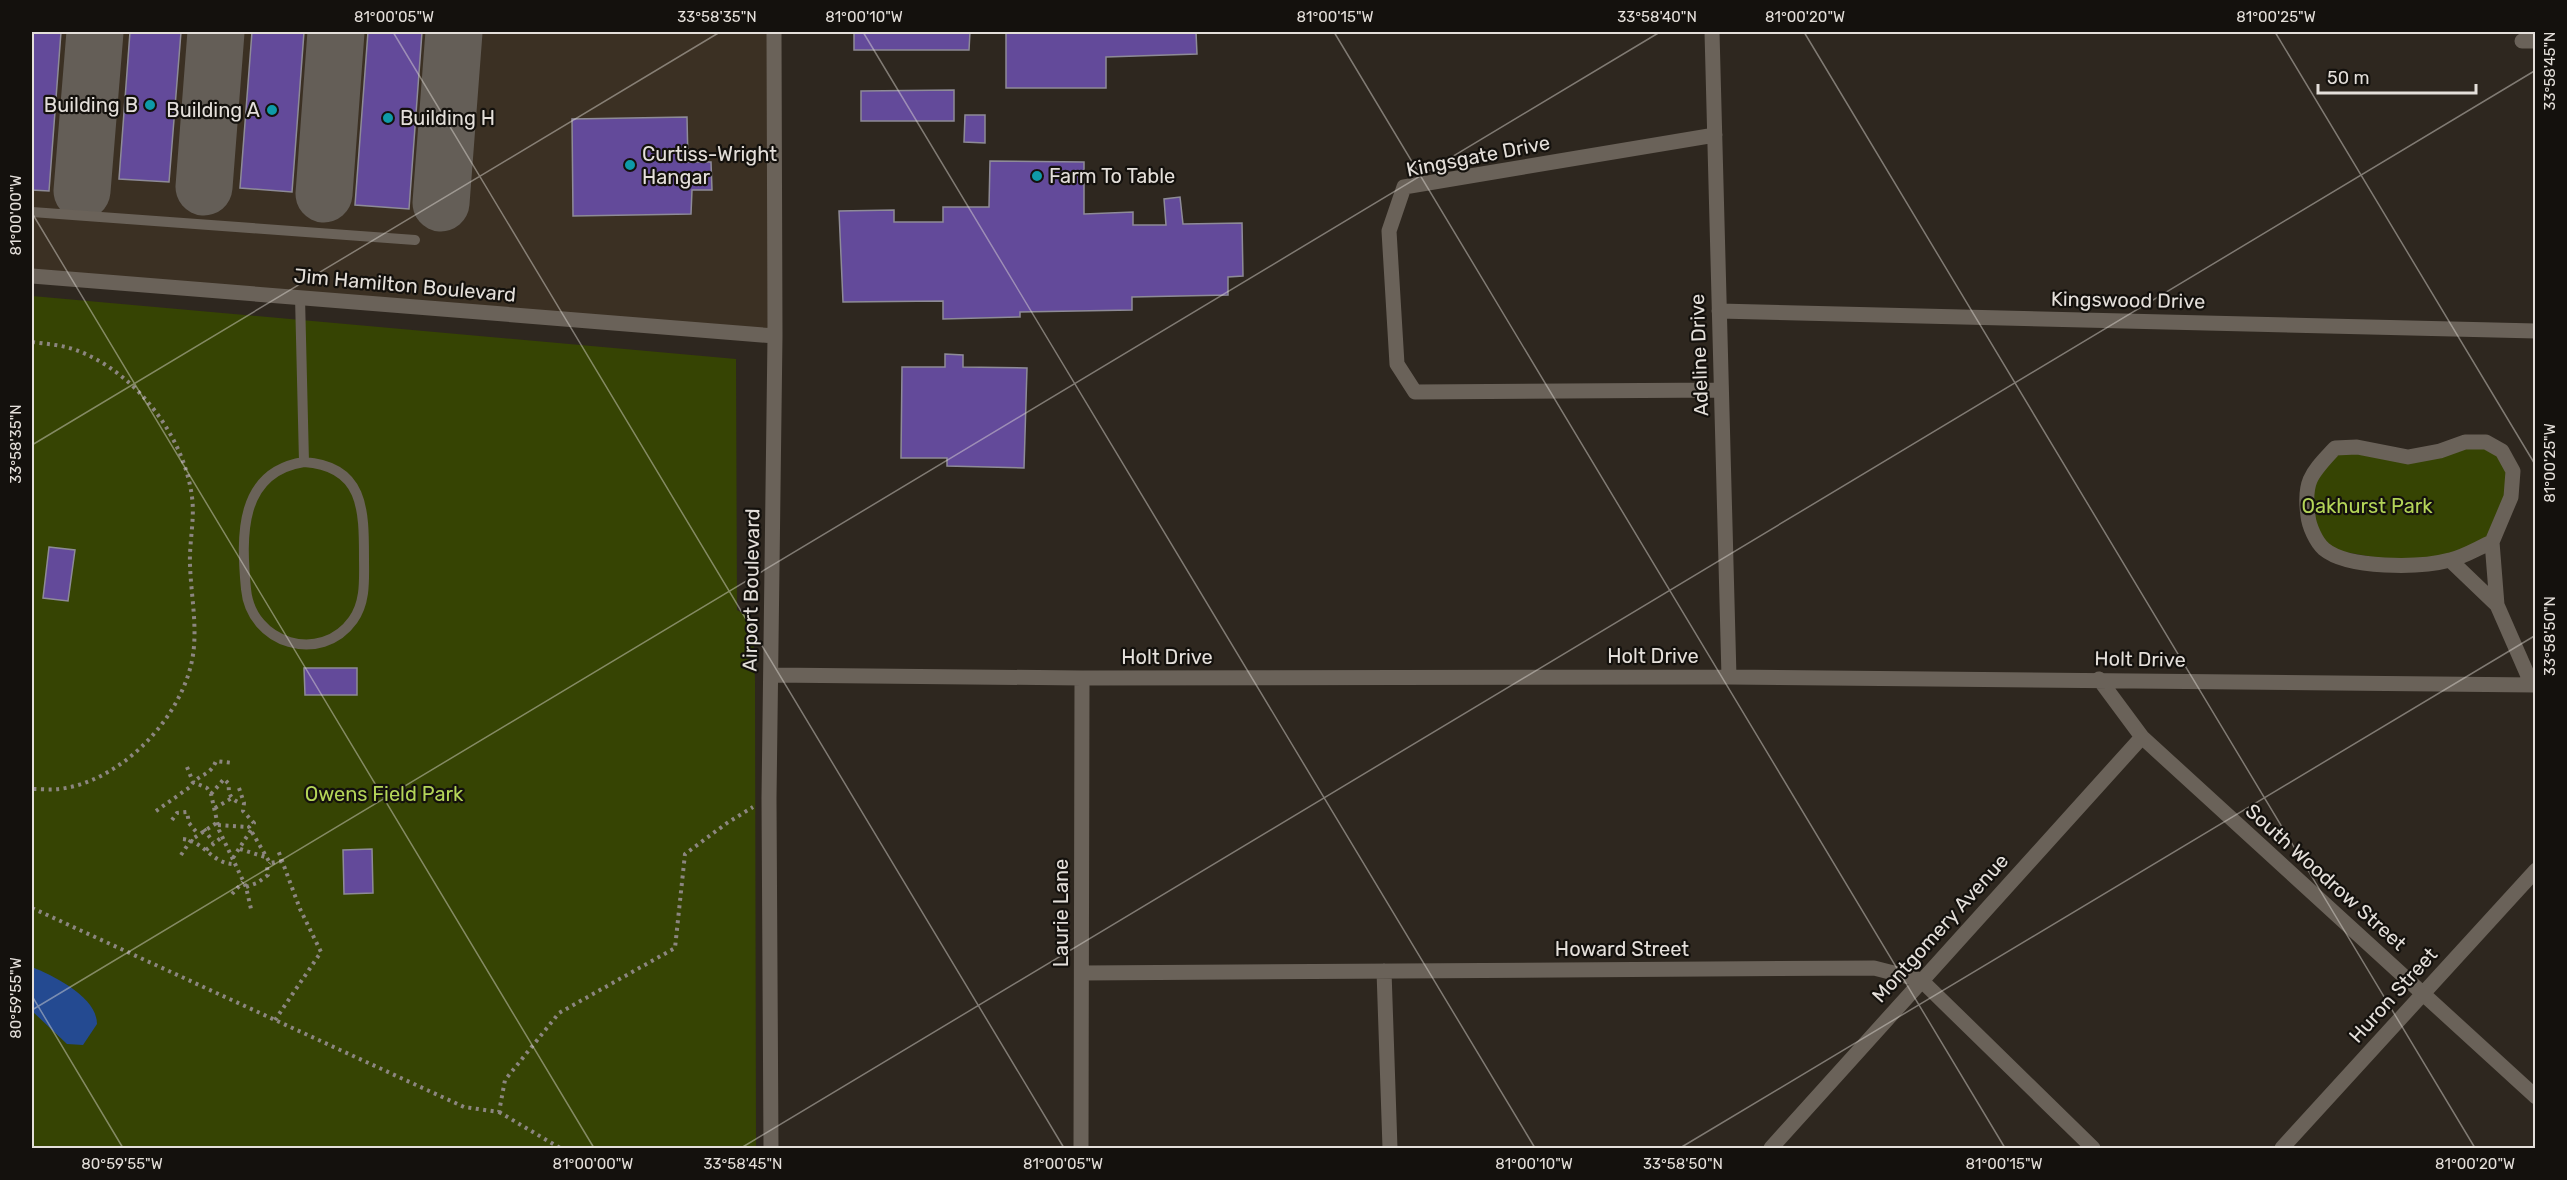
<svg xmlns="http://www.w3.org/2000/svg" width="2567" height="1180" viewBox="0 0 2567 1180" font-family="Rubik,sans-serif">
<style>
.built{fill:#3b3023}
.green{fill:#364403}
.water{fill:#244a91}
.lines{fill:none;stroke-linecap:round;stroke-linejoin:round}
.taxiway{stroke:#645e57;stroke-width:57}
.building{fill:#634a9a;stroke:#8e8b97;stroke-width:1.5}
.path{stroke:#8c8680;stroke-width:4;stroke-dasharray:3 4.5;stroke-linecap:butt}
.lane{stroke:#6a6259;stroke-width:10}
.street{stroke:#6a6259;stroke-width:15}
.ticks{fill:none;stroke:#e4dfda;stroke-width:1.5;stroke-opacity:0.45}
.culture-dot{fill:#0f9aa8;stroke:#14110d;stroke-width:2}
.labels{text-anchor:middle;stroke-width:4.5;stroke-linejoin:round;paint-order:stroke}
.poi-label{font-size:20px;fill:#e4dfda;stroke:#14110d;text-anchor:start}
.street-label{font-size:20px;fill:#e4dfda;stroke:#14110d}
.park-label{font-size:20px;fill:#b4d558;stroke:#14110d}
.neatline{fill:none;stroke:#e4dfda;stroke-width:2}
.ticks-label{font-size:15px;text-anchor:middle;fill:#e4dfda}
</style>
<rect width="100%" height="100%" fill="#2e271f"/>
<path class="built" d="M32,32h742l1,304 -743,-60z"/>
<path class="green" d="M32,296l704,63 1,251 16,9 2,62 1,467h-724z
M2486,442l27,29 -21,71 -80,22 -89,-16 -14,-24 2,-50 24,-26 73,9z"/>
<path class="water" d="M32,967c22,9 65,30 65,57l-14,21 -16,-1 -35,-33z"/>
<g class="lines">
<path class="taxiway" d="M204,187l12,-155
M82,191l13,-159
M324,194l12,-162
M441,203l13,-171"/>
</g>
<path class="building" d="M32,32h29l-12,159 -17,-1z
M130,32h51l-12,150 -50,-3z
M252,32h52l-12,160 -52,-4z
M368,32h54l-13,177 -54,-4z
M854,32h116l-1,18h-115z
M1006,32h190l1,22 -91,3v31h-100z
M954,90v31h-93v-30z
M965,115h20v28l-21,-1z
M687,117l1,45h23l1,28h-20l-1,24 -118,2 -1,-97z
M990,161l94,1v52l49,-2v13h33l-2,-26 16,-2 3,27 59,-1 1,53 -15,1v18l-96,2v13l-112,2v5l-77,2v-18l-100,1 -4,-91 55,-1v12h49v-15h46z
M945,354l18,1v12l64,1 -3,100 -77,-2v-8h-46l1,-91h43z
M49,547l26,3 -7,51 -25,-3z
M304,668h53v27h-52z
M372,849l1,44 -29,1 -1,-44z"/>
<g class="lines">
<path class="path" d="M32,342c15,2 30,3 44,8 59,22 108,85 116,147 3,22 -3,46 -2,68 1,32 9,68 1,100 -14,58 -72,117 -132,124 -9,1 -19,0 -27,0
M187,767l6,15 14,6 4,6 8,36 27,57 5,22
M239,788l5,15 -1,8 11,12 -5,4 21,36 12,-2
M211,794l13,-15 5,5c-1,9 1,14 9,18
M215,808l17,-10
M156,811l34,-24c7,-13 20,-10 26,-26l17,2
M172,820l5,-7 10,-1 2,11 9,11
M218,825l31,2
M204,829l9,13
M183,839c21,2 30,26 52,25
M240,849l25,8
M206,850l16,-13
M181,855l10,-15 27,-18
M233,858l18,-28
M246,887l11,-4 11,-8 -1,-8 3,-4
M232,894l11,-12
M32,908l432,199 35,5 6,-32 54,-67 116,-65 10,-94 42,-31 26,-16
M275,1020l46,-68 -21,-43 -22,-59
M499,1112l61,36"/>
<path class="lane" d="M32,212l383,28
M300,297l4,165
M304,462c60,4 60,48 60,96 0,21 2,44 -11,62 -32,45 -102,24 -107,-31 -5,-53 -7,-117 58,-127z"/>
<path class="street" d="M1712,32l17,645
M2522,41h14
M1715,135l-311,52 -15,44 8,133 18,28 306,-2
M32,276l743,60
M1719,311l817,20
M2492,542c-14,6 -28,15 -42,18 -30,8 -102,9 -126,-11 -8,-7 -15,-23 -16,-33 -5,-36 4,-43 27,-68l22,-1 51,10 32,-6 25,-9h21l16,9 11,20 -2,26 -19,45 5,63 35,80
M2450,560l47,45
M772,675l310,3 647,-1 807,8
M2099,679l43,58 394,360
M1384,971l6,177
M1082,973l792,-5 47,12 172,168
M771,1148l-2,-350 6,-462 -1,-304
M1081,1148l1,-470
M1771,1148l371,-411
M2282,1148l254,-278"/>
</g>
<path class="ticks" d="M393,32l671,1116M863,32l672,1116M1334,32l671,1116M1804,32l671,1116M2275,32l261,434M32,213l562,935M32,445l688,-413M32,996l91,152M32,1010l1628,-978M741,1148l1795,-1078M1680,1148l856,-513"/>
<g class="culture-dot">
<circle cx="150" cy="105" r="6"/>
<circle cx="272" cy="110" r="6"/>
<circle cx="388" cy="118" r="6"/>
<circle cx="630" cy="165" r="6"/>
<circle cx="1037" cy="176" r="6"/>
</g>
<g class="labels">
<g class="poi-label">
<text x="138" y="112" text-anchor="end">Building B</text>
<text x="260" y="117" text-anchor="end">Building A</text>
<text x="400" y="125">Building H</text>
<text x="642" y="161">Curtiss-Wright<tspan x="642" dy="23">Hangar</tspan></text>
<text x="1049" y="183">Farm To Table</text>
</g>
<g class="street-label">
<text transform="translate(1478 156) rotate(-11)" y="7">Kingsgate Drive</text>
<text transform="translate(405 285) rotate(5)" y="7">Jim Hamilton Boulevard</text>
<text transform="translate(2128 300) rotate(1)" y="7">Kingswood Drive</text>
<text transform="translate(1699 355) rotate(-92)" y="7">Adeline Drive</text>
<text transform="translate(751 590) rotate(-89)" y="7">Airport Boulevard</text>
<text x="1653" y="663">Holt Drive</text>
<text x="1167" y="664">Holt Drive</text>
<text transform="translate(2140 659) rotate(1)" y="7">Holt Drive</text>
<text transform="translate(2326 877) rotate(42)" y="7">South Woodrow Street</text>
<text transform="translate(1061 913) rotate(-90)" y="7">Laurie Lane</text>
<text transform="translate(1940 928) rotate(-48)" y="7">Montgomery Avenue</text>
<text x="1622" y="956">Howard Street</text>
<text transform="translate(2393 995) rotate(-48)" y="7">Huron Street</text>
</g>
<g class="park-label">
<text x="2367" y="513">Oakhurst Park</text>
<text x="384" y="801">Owens Field Park</text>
</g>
</g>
<rect width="2567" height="1180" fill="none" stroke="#14110d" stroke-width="66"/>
<path d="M2318 84v9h158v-9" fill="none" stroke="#e4dfda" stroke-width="3"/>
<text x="2327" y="84" font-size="18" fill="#e4dfda" stroke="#14110d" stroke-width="4.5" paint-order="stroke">50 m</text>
<rect x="33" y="33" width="2501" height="1114" class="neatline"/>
<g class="ticks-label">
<text x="394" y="22">81°00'05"W</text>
<text x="717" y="22">33°58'35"N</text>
<text x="864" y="22">81°00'10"W</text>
<text x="1335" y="22">81°00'15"W</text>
<text x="1657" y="22">33°58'40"N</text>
<text x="1805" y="22">81°00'20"W</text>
<text x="2276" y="22">81°00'25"W</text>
<text transform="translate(2550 71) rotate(-90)" y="5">33°58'45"N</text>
<text transform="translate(16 215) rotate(-90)" y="5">81°00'00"W</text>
<text transform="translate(16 444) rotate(-90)" y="5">33°58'35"N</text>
<text transform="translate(2550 463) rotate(-90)" y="5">81°00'25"W</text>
<text transform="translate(2550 636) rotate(-90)" y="5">33°58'50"N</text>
<text transform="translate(16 998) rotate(-90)" y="5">80°59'55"W</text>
<text x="122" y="1169">80°59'55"W</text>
<text x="593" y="1169">81°00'00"W</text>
<text x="743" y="1169">33°58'45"N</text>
<text x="1063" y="1169">81°00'05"W</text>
<text x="1534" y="1169">81°00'10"W</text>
<text x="1683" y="1169">33°58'50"N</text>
<text x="2004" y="1169">81°00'15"W</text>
<text x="2475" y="1169">81°00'20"W</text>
</g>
</svg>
